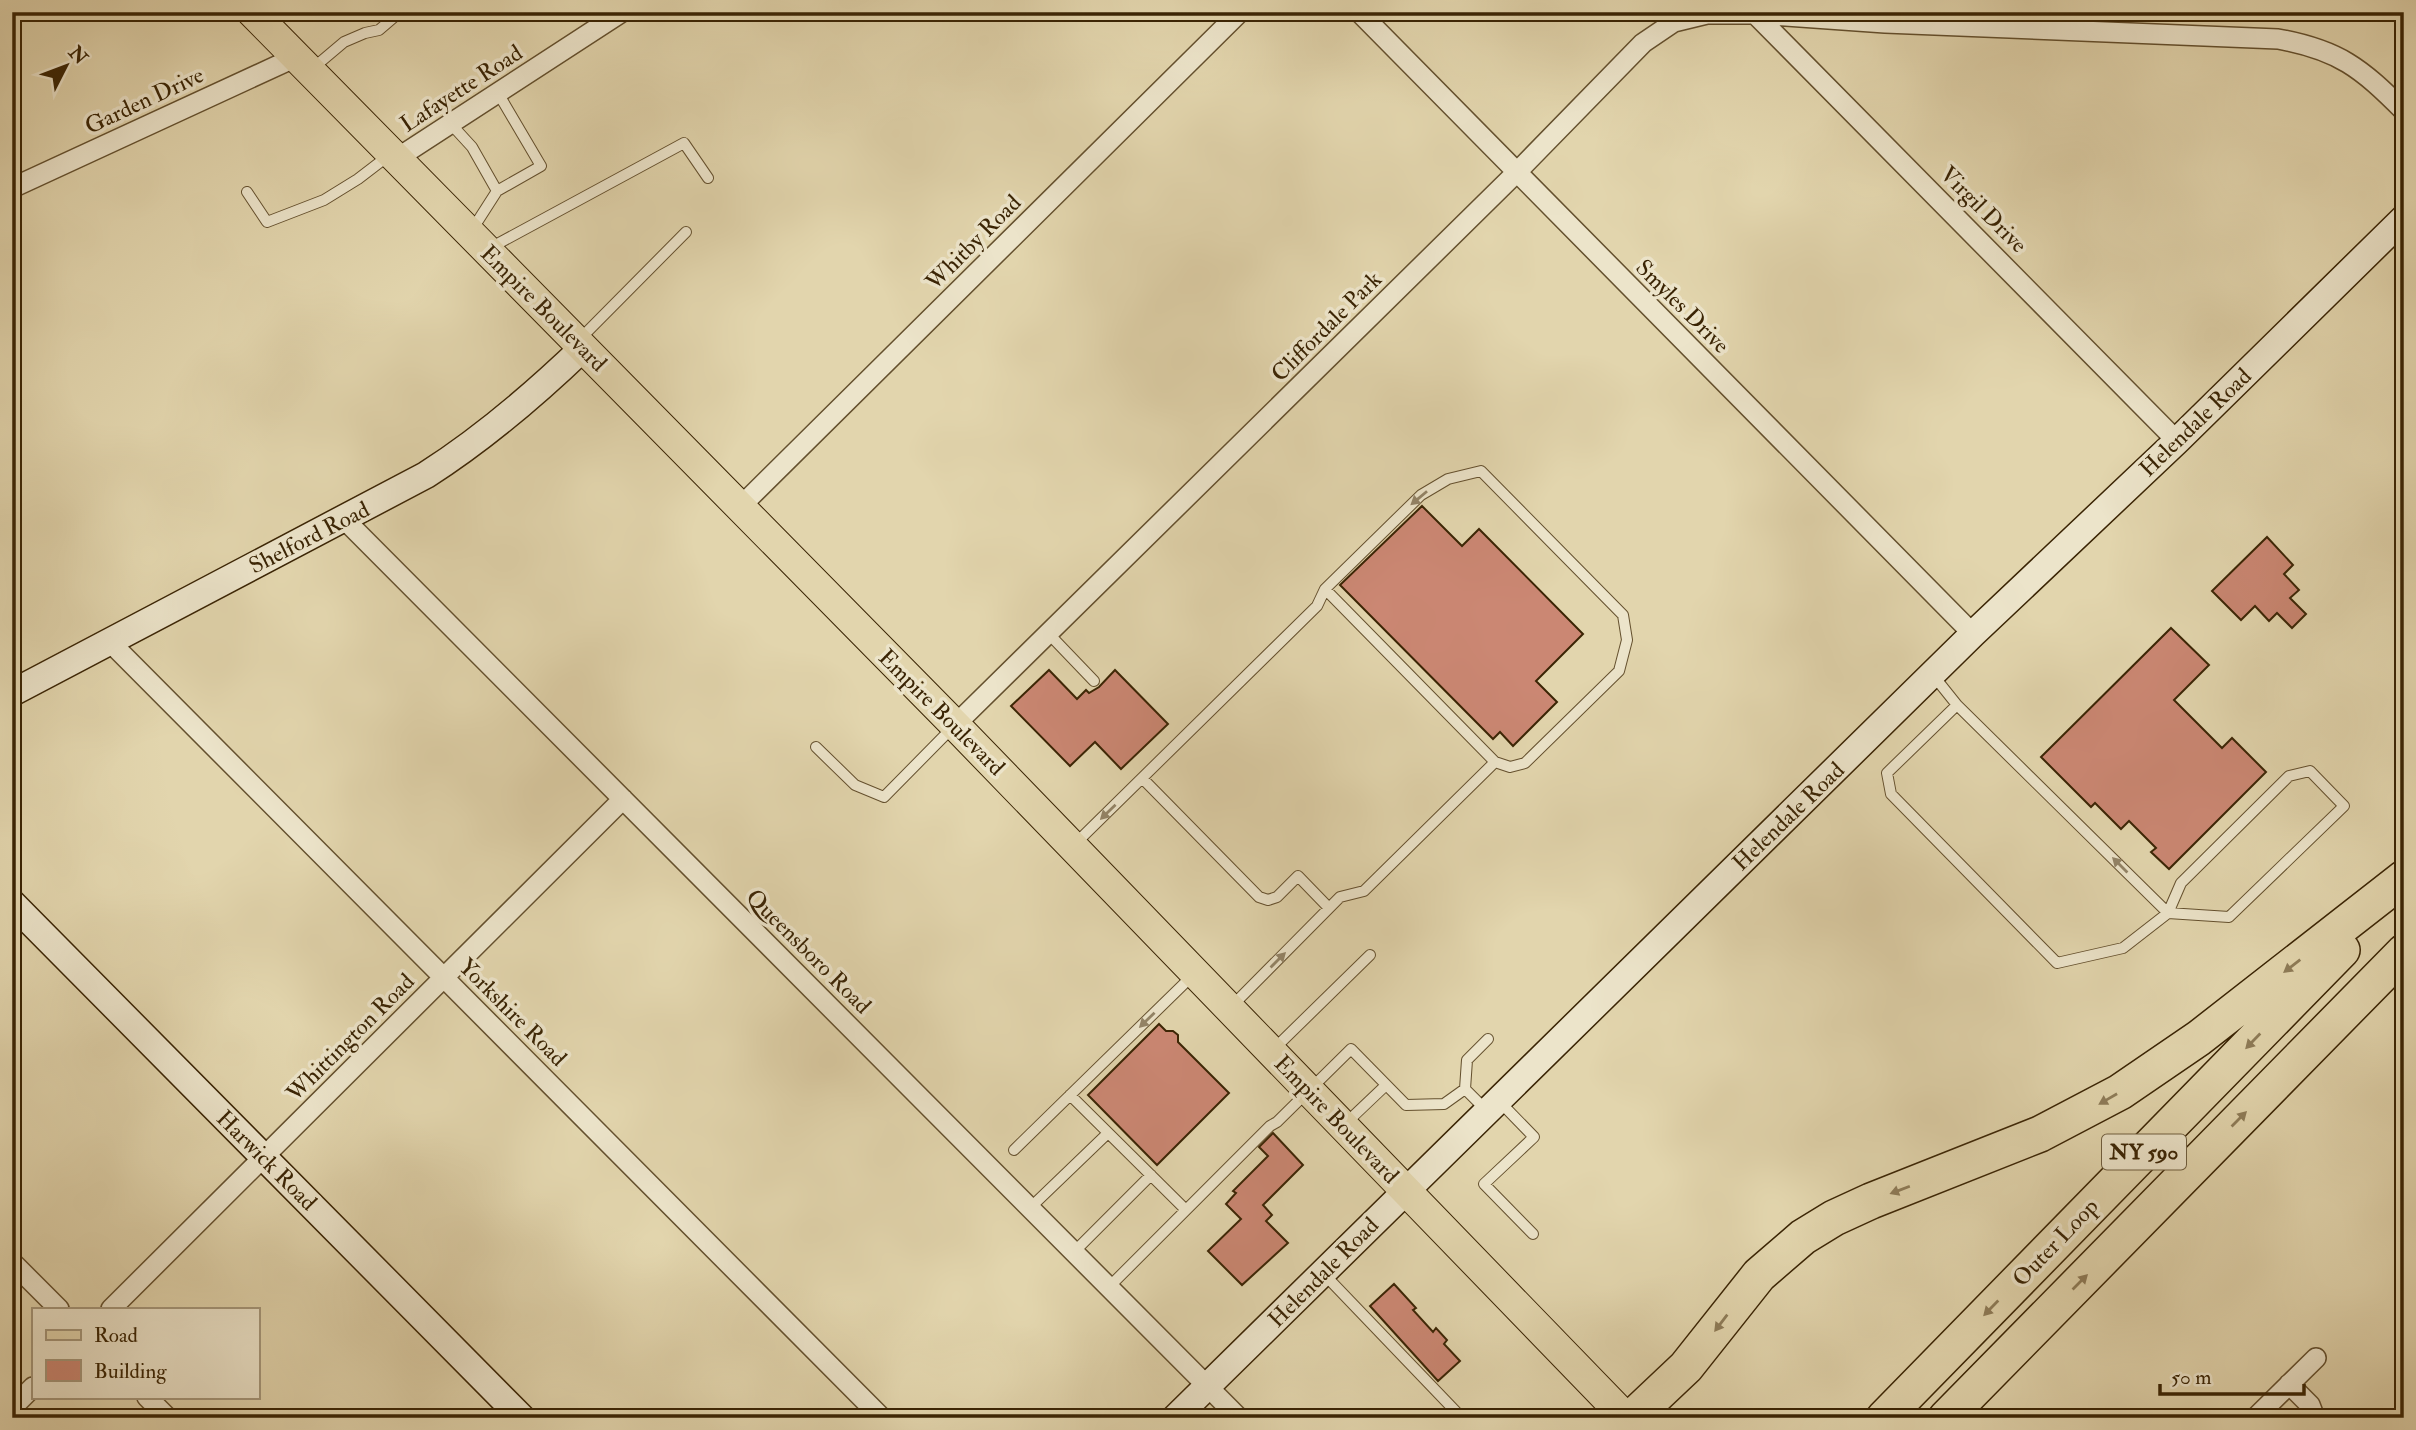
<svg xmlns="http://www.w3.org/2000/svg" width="2416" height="1430" viewBox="0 0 2416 1430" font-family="'IM FELL Double Pica',serif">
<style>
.building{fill:#cb8773;stroke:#3a2404;stroke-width:2}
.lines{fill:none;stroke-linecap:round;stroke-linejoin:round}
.lane-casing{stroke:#64502e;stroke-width:12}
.street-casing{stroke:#64502e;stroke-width:22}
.secondary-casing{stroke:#3a2404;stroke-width:29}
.primary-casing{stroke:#3a2404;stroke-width:32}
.highway-casing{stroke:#3a2404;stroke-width:38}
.lane{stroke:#ece4ca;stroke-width:10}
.street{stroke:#ece4ca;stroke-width:19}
.secondary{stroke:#ece4ca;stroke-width:26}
.primary{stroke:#e2d5ad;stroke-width:30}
.highway{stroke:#e2d5ad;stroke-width:35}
.oneway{fill:#938467}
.oneway2{fill:#8e7c58}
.labels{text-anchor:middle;stroke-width:7;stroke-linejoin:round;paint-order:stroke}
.shield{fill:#ece4ca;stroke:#6f5e3f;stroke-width:2}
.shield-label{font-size:21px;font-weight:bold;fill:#3a2404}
.street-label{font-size:23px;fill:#3a2404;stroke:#ece4ca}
</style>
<rect width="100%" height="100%" fill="#e2d5ad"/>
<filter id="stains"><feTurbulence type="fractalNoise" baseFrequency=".00286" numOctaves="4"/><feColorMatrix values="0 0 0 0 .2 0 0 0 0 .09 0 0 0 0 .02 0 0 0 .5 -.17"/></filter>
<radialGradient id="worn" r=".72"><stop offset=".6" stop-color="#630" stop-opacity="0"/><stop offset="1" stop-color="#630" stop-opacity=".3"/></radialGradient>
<path class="building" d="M1422,506l40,40 17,-17 104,105 -47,47 21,21 -44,44 -13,-14 -7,7 -153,-154z
M2267,537l26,28 -9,9 15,16 -9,8 16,16 -14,14 -15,-15 -8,8 -14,-15 -14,14 -29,-29z
M2171,628l38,37 -35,35 48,48 10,-10 34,34 -97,97 -18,-17 5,-4 -27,-27 -8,8 -26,-26 -4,4 -50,-50z
M1049,670l28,29 9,-9 3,3 10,-6 16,-17 53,54 -47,45 -26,-27 -25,24 -59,-60z
M1159,1024l7,7h7l5,4v7l51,51 -72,72 -69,-70z
M1273,1133l30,32 -40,40 9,10 -6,6 22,22 -46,42 -34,-34 33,-32 -15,-15 10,-11 -3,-2 35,-35 -9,-9z
M1394,1284l22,24 -3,2 20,22 3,-4 11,12 -3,4 16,17 -22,20 -68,-75z"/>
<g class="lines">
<defs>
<path id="lane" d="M312,69l32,-27 21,-9 14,-3 21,-18
M450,123l22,24 25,44
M247,192l20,30 57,-22 34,-21 30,-23
M472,230l25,-39 44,-25 -43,-73
M490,248l194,-105 24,35
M578,341l108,-109
M1325,589l170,173
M1048,633l46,48
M1933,675l24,30 211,208 61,4 115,-111 -34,-35 -21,5 -108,107 -13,30 -45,35 -66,15 -166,-169 -4,-21 70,-68
M816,747l39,38 29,12 70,-71
M1143,779l116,118 9,3 9,-3 21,-21 31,32
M1076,843l241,-237 8,-17 96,-94 27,-16 33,-8 142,144 4,25 -8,31 -94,92 -15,4 -15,-5 -131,129 -24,6 -107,108
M1275,1048l95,-93
M1465,1089l2,-29 21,-21
M1070,1095l116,115
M1499,1101l35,36 -50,47 49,50
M1346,1123l40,-38
M1014,1150l179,-175
M1030,1208l78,-75
M1074,1252l77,-77
M1323,1273l139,145
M1109,1287l161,-161 7,-4 74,-73 55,56 38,-1 21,-15 20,20"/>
<path id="street" d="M1359,12l614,622
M1755,14l422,427
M396,159l226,-147
M12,188l284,-131
M740,507l500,-495
M344,519l895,899
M110,642l772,776
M955,725l562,-553 126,-129 31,-21 33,-8h48l130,9 393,16c61,11 83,29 126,72
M12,1262l47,47
M111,1309l512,-510
M2289,1384l21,21 5,13
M147,1397l21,21
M12,1408l21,-21
M2255,1418l61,-60"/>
<path id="secondary" d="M12,693l414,-218c58,-37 108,-80 157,-127
M12,903l510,515
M1175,1418l798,-784 204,-193 227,-223"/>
<path id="primary" d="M252,12l703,713 671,693"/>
<path id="highway" d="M1632,1418l54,-51 73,-92 44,-38 31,-19 37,-17 169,-67 80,-42 79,-54 205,-160
M1884,1418l458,-468
M1946,1418l458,-466"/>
</defs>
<use href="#lane" class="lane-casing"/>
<use href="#street" class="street-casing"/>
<use href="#secondary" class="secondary-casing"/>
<use href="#primary" class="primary-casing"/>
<use href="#highway" class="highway-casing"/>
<use href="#lane" class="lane"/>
<use href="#street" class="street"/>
<use href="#secondary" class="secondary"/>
<use href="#primary" class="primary"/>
<use href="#highway" class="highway"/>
</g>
<defs><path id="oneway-solid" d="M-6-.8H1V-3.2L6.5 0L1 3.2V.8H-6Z" transform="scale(1.75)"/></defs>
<g class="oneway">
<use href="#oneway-solid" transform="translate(1419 498) rotate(140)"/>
<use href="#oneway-solid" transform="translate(1108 812) rotate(136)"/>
<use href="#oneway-solid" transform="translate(2120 865) rotate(-135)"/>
<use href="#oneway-solid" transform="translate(1278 960) rotate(-45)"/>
<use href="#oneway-solid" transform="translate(1147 1020) rotate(136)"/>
</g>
<g class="oneway2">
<use href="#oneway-solid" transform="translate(2292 966) rotate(142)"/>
<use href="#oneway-solid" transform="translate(2253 1041) rotate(134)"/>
<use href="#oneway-solid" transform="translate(2108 1099) rotate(150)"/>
<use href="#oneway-solid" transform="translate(2239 1119) rotate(-45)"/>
<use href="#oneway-solid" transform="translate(1900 1190) rotate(159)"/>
<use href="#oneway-solid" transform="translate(2080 1282) rotate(-45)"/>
<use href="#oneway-solid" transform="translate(1991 1308) rotate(134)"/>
<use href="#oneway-solid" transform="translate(1721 1323) rotate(127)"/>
</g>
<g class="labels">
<rect class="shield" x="2102" y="1134.5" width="84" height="35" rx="5"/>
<g class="shield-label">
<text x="2144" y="1159">NY 590</text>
</g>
<g class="street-label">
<text transform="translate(461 88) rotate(-33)" y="8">Lafayette Road</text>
<text transform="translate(144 100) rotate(-25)" y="8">Garden Drive</text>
<text transform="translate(1984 209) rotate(45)" y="8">Virgil Drive</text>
<text transform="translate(973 242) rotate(-45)" y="8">Whitby Road</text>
<text transform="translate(1683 306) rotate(45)" y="8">Smyles Drive</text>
<text transform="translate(544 308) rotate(45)" y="8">Empire Boulevard</text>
<text transform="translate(1326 326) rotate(-45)" y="8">Cliffordale Park</text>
<text transform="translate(2195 422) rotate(-44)" y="8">Helendale Road</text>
<text transform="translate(309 537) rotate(-27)" y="8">Shelford Road</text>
<text transform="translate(942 712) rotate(45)" y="8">Empire Boulevard</text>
<text transform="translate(1788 816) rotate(-44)" y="8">Helendale Road</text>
<text transform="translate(809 951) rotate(45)" y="8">Queensboro Road</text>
<text transform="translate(513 1012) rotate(45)" y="8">Yorkshire Road</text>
<text transform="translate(350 1037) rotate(-45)" y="8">Whittington Road</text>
<text transform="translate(1337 1119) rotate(46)" y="8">Empire Boulevard</text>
<text transform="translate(267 1160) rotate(45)" y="8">Harwick Road</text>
<text transform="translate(2055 1242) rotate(-46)" y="8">Outer Loop</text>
<text transform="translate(1323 1272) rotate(-45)" y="8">Helendale Road</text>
</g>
</g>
<rect width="2416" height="1430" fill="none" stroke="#e2d5ad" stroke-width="42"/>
<rect x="14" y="14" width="2388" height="1402" fill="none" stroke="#3a2404" stroke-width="3.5"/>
<rect x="21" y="21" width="2374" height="1388" fill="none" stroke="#3a2404" stroke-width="2"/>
<rect x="32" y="1308" width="228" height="91" fill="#ece4ca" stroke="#a5977b" stroke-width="2"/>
<rect x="46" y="1330" width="35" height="10" fill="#e2d5ad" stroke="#a5977b" stroke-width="2"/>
<text x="94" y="1342" font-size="21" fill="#3a2404">Road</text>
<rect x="46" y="1360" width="35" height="21" fill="#cb8773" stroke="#a5977b" stroke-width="2"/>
<text x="94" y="1378" font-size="21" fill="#3a2404">Building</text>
<g transform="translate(66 66) rotate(48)" stroke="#ece4ca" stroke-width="5" paint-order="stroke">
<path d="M0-5L12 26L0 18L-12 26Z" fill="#3a2404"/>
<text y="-10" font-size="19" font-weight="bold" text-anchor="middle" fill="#3a2404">N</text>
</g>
<path d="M2160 1384v10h144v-10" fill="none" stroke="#3a2404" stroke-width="3.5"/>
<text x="2171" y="1384" font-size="21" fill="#3a2404" stroke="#ece4ca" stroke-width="5" paint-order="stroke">50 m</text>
<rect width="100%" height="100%" filter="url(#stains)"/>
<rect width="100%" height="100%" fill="url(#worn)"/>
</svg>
